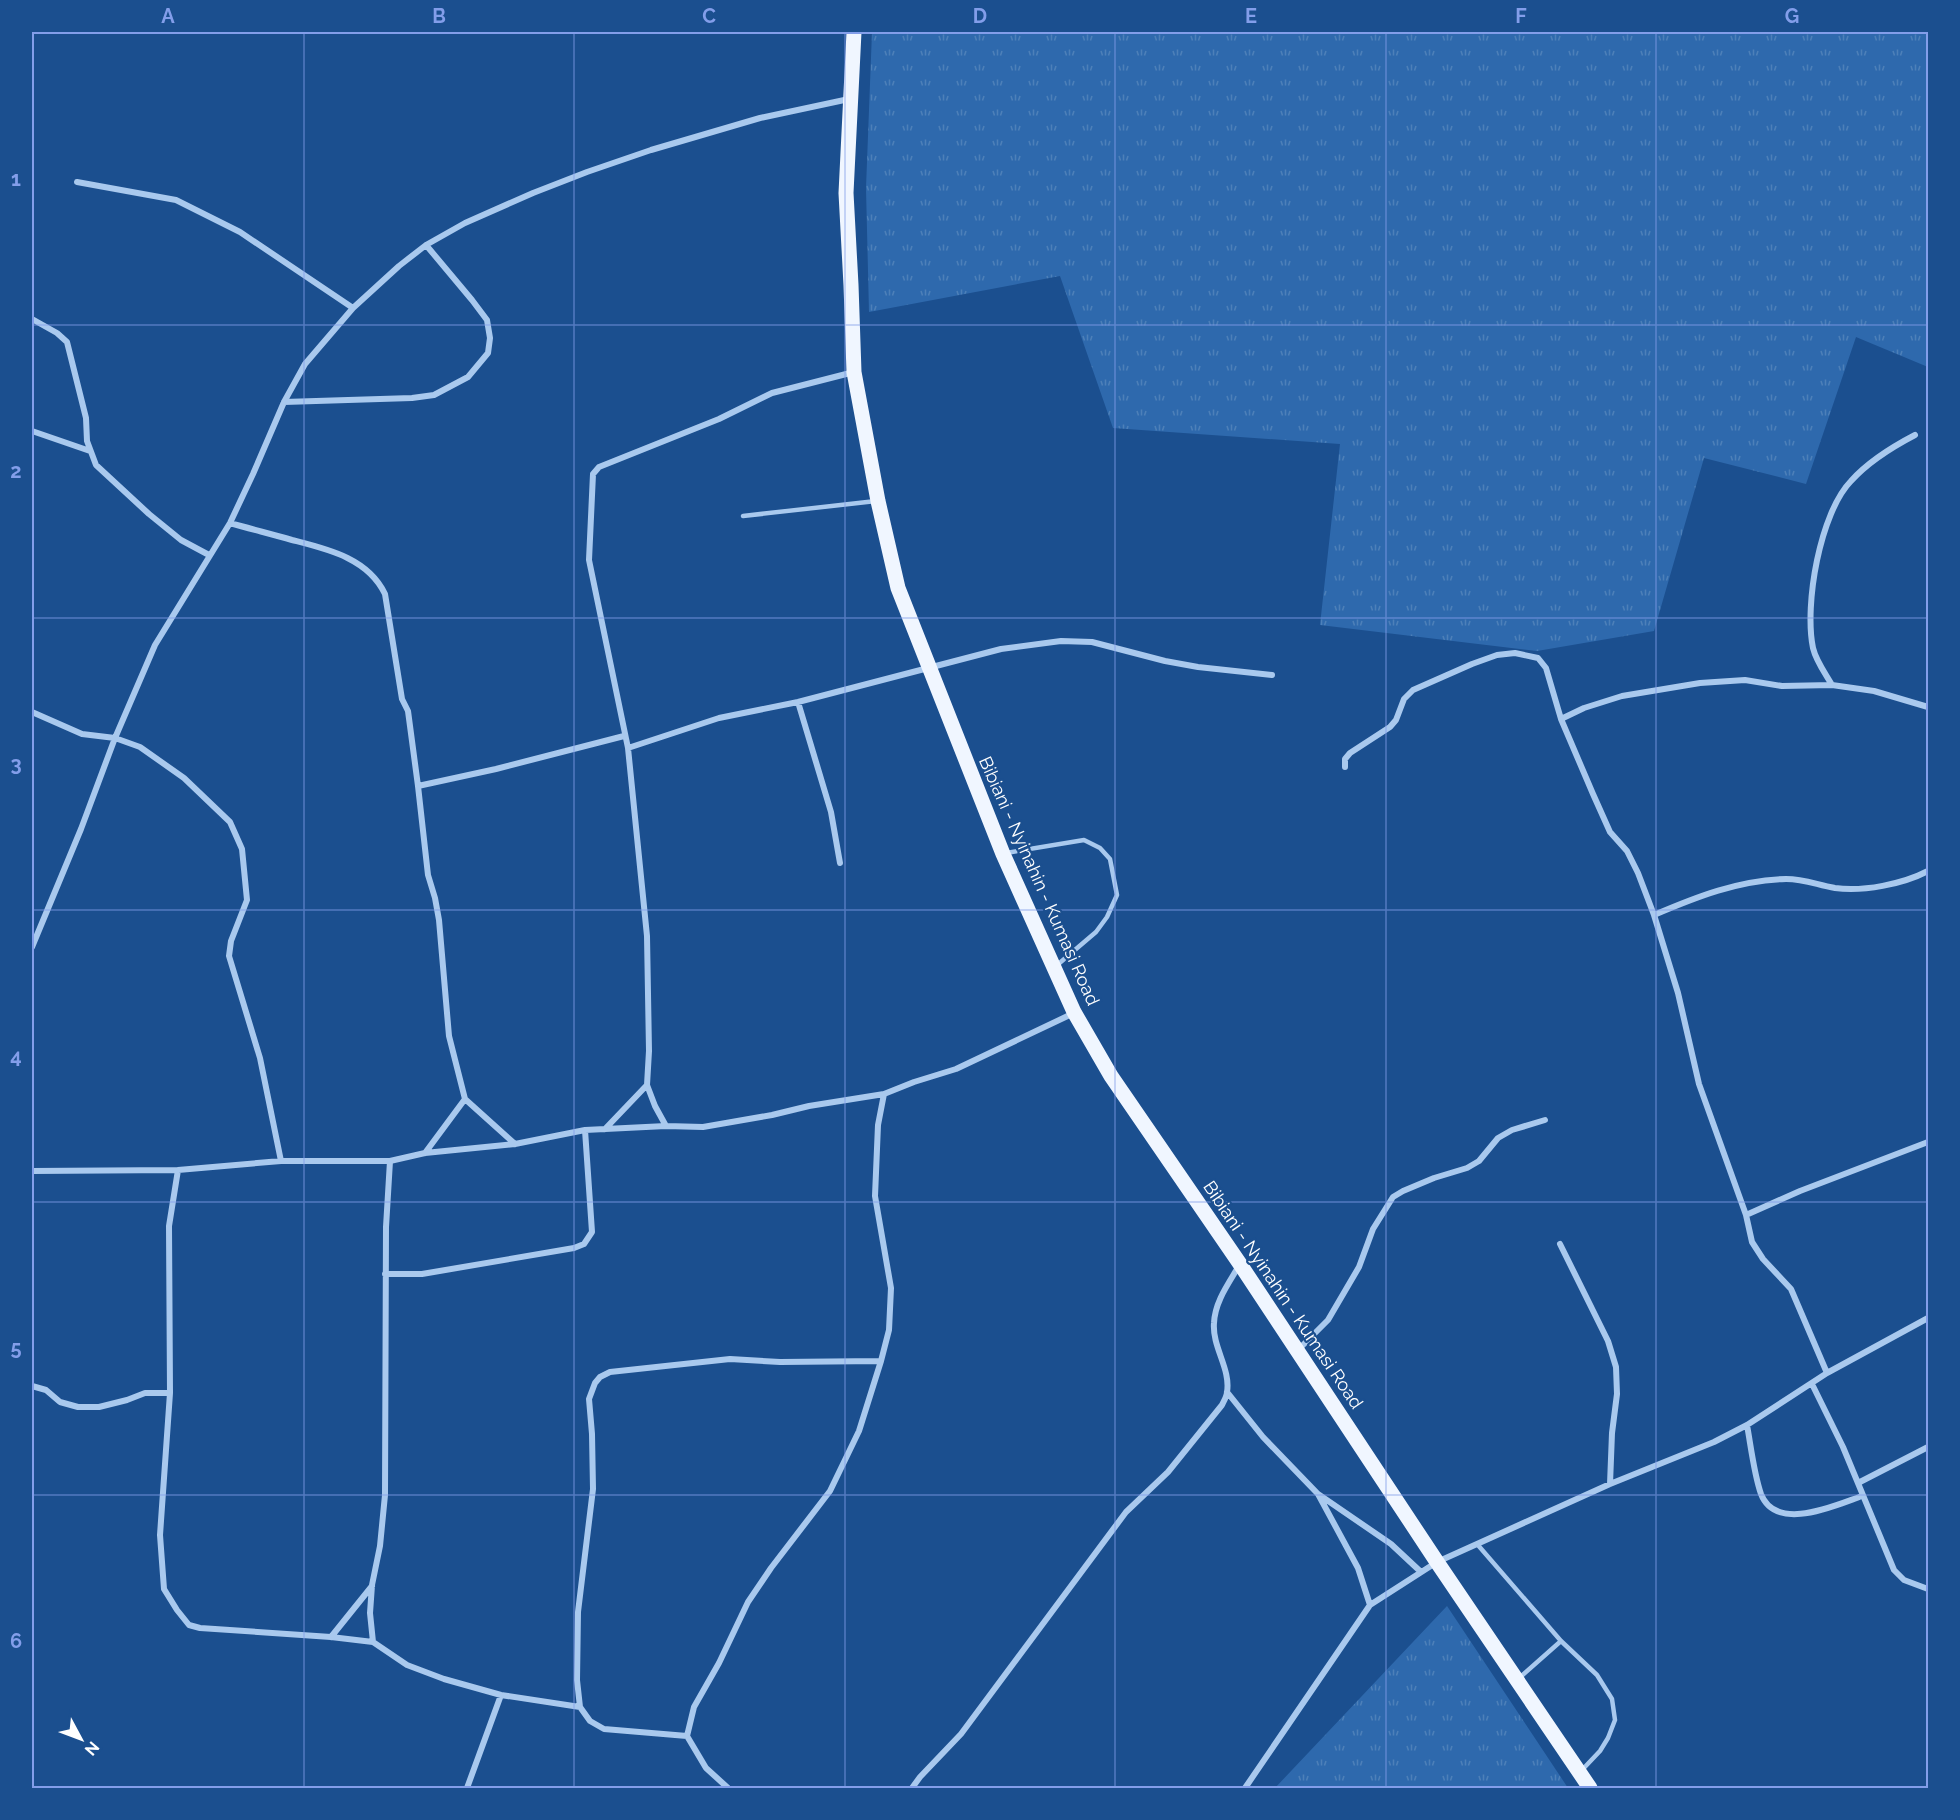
<svg xmlns="http://www.w3.org/2000/svg" width="1960" height="1820" viewBox="0 0 1960 1820" font-family="Raleway,sans-serif">
<style>
.grass{fill:url(#grass-tufts)}
.lines{fill:none;stroke-linecap:round;stroke-linejoin:round}
.lane{stroke:#a9c9ee;stroke-width:4.5}
.street{stroke:#a9c9ee;stroke-width:6}
.primary{stroke:#f0f6ff;stroke-width:15}
.grid{fill:none;stroke:#839eea;stroke-width:1.5;stroke-opacity:0.55}
.labels{text-anchor:middle;stroke-width:4.5;stroke-linejoin:round;paint-order:stroke}
.street-label{font-size:18px;fill:#fff;stroke:#1b4f8f}
.neatline{fill:none;stroke:#839eea;stroke-width:2}
.grid-label{font-size:20px;text-anchor:middle;font-weight:bold;fill:#839eea}
</style>
<defs>
<pattern id="grass-tufts" width="24" height="20" patternUnits="userSpaceOnUse" patternTransform="scale(1.5)"><rect width="24" height="20" fill="#2e69ad"/><path d="M3 7l-1-3M5 7V3M7 7l1-3M15 17l-1-3M17 17v-4M19 17l1-3" fill="none" stroke="#4d80b9"/></pattern>
</defs>
<rect width="100%" height="100%" fill="#1b4f8f"/>
<path class="grass" d="M872,32h1056v335l-72,-30 -50,147 -102,-26 -50,173 -117,20 -217,-26 20,-181 -227,-16 -53,-152 -191,36 -3,-124z
M1447,1606l121,182h-293z"/>
<g class="lines">
<path class="lane" d="M743,516l133,-15
M1006,853l78,-13 16,8 10,11 7,36 -10,22 -11,15 -40,34
M1477,1544l84,97 36,34 15,24 3,21 -7,18 -8,13 -18,19
M1518,1679l43,-38"/>
<path class="street" d="M77,182l99,18 64,32 113,76
M32,319l25,14 10,9 19,76 1,23 9,24 53,49 32,26 28,15
M284,402l128,-4 22,-3 34,-18 20,-24 2,-15 -3,-18 -15,-20 -46,-55
M32,431l58,20
M230,523c21,6 41,11 62,17 35,9 76,18 93,54l17,105 6,12 10,75 10,89 7,23 4,22 10,116 16,63 50,45
M1832,685c-7,-12 -16,-24 -19,-37 -9,-43 7,-135 38,-167 17,-19 41,-34 64,-46
M798,702l33,110 9,51
M32,712l50,22 33,4 25,9 44,31 46,44 12,27 5,51 -16,41 -2,15 31,102 21,103
M1561,719l23,-11 38,-12 78,-13 45,-3 37,6 50,-1 42,6 54,16
M628,748l91,-30 79,-16 203,-53 60,-8 31,1 73,19 33,6 74,8
M1345,767v-8l5,-6 40,-26 6,-7 8,-21 9,-9 59,-26 25,-9 18,-2 23,5 8,10 15,51 32,75 17,38 17,19 11,22 16,42
M418,786l78,-17 128,-33
M32,947l49,-118 34,-91 40,-93 75,-122 23,-49 31,-72 21,-38 48,-56 46,-42 27,-21 39,-22 68,-30 54,-21 64,-22 109,-32 89,-19
M666,1126l-11,-20 -8,-21 2,-34 -2,-115 -19,-188 -39,-188 4,-86 6,-7 120,-48 53,-26 82,-21
M605,1129l42,-44
M425,1153l40,-54
M178,1170l-9,56 1,167 -10,142 4,54 13,21 12,15 11,3 131,9 42,5 34,23 37,14 57,16 79,12
M32,1171l146,-1 103,-9h109l35,-8 90,-9 70,-14 81,-4 37,1 69,-12 37,-9 75,-12 30,-12 42,-13 118,-56
M1746,1215l54,-24 128,-49
M1560,1244l48,97 8,26 1,27 -5,39 -2,51
M385,1274h37l152,-26 10,-4 8,-12 -7,-102
M1298,1350l30,-30 31,-53 14,-38 20,-32 10,-6 31,-13 33,-10 12,-7 19,-23 14,-8 33,-10
M1827,1373l-36,-84 -28,-30 -11,-17 -6,-27 -47,-131 -21,-91 -24,-78c42,-18 85,-35 132,-36 19,0 31,6 49,9 28,4 68,-4 93,-17
M1812,1384l31,63 51,123 10,10 24,9
M32,1386l14,4 14,12 18,5h21l28,-7 18,-7h25
M1227,1392l36,45 55,57 40,74 12,37
M1747,1425c4,22 7,49 14,69 15,39 75,11 101,2
M1858,1483l70,-36
M1318,1494l73,50 30,28
M331,1637l41,-51
M373,1642l-3,-29 2,-28 8,-39 5,-51 1,-268 4,-66
M687,1736l-83,-7 -14,-8 -10,-14 -3,-27 1,-68 15,-123 -1,-55 -3,-35 6,-16 5,-6 10,-5 120,-13 50,3 101,-1
M467,1788l34,-93
M728,1788l-22,-20 -19,-32 7,-29 25,-44 29,-61 23,-34 59,-77 29,-60 22,-70 8,-31 2,-42 -16,-92 3,-71 6,-31
M912,1788l8,-11 41,-43 165,-222 42,-40 54,-67c2,-4 5,-9 5,-13 4,-23 -15,-45 -13,-69 1,-22 15,-40 26,-59
M1245,1788l125,-183 67,-43 173,-78 104,-42 33,-17 80,-52 101,-55"/>
<path class="primary" d="M854,32l-8,161 5,92 3,87 24,129 20,87 105,266 71,158 37,64 129,188 197,298 153,226"/>
</g>
<path class="grid" d="M304,32v1756M574,32v1756M845,32v1756M1115,32v1756M1386,32v1756M1656,32v1756M32,325h1896M32,618h1896M32,910h1896M32,1202h1896M32,1495h1896"/>
<g class="labels">
<g class="street-label">
<text transform="translate(1039 881) rotate(66)" y="6">Bibiani - Nyinahin - Kumasi Road</text>
<text transform="translate(1283 1295) rotate(56)" y="6">Bibiani - Nyinahin - Kumasi Road</text>
</g>
</g>
<rect width="1960" height="1820" fill="none" stroke="#1b4f8f" stroke-width="66"/>
<g transform="translate(81 1739) rotate(131)" stroke="#1b4f8f" stroke-width="4.5" paint-order="stroke">
<path d="M0-4.5L10 22L0 15L-10 22Z" fill="#ffffff"/>
<text y="-9" font-size="16" font-weight="bold" text-anchor="middle" fill="#ffffff">N</text>
</g>
<rect x="33" y="33" width="1894" height="1754" class="neatline"/>
<g class="grid-label">
<text x="168" y="23">A</text>
<text x="439" y="23">B</text>
<text x="709" y="23">C</text>
<text x="980" y="23">D</text>
<text x="1251" y="23">E</text>
<text x="1521" y="23">F</text>
<text x="1792" y="23">G</text>
<text x="16" y="186">1</text>
<text x="16" y="478">2</text>
<text x="16" y="771">3</text>
<text x="16" y="1063">4</text>
<text x="16" y="1355">5</text>
<text x="16" y="1648">6</text>
</g>
</svg>
